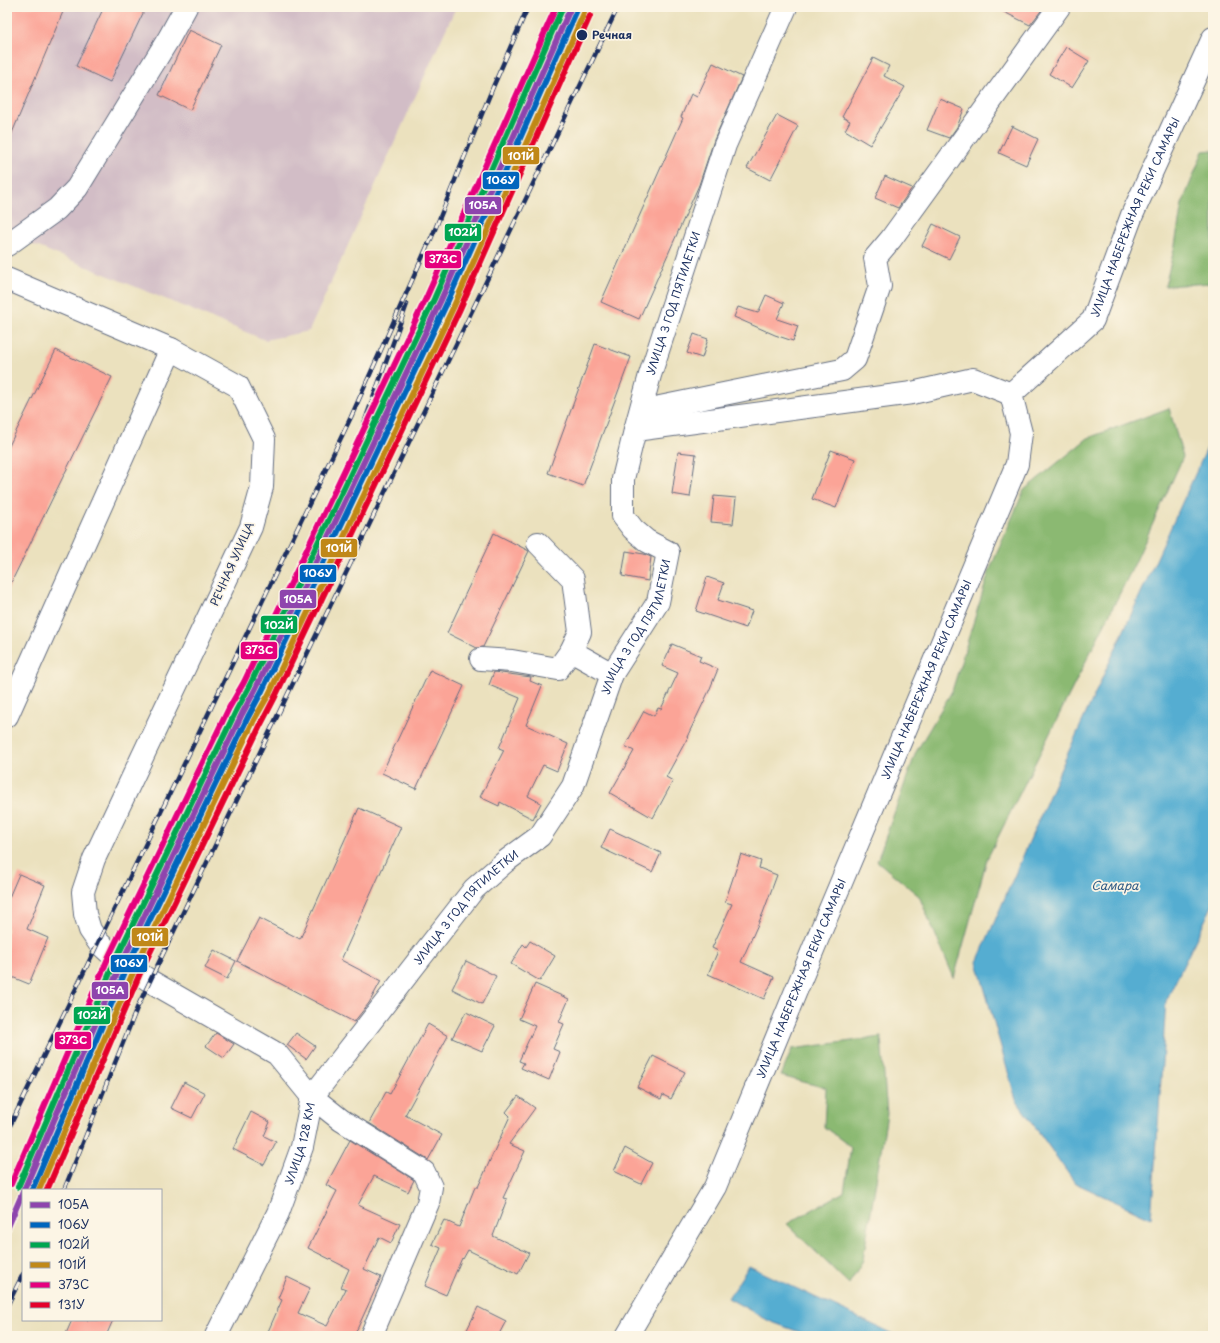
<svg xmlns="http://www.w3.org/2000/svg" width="1220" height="1343" viewBox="0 0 1220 1343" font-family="'Playpen Sans',sans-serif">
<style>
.industrial{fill:#d2bdc6}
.forest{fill:#8bb972;stroke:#537468}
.water{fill:#54add1;stroke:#386e98}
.building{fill:#fba497}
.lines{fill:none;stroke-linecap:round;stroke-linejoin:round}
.minor-casing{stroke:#646d80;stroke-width:24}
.minor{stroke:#fff;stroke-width:22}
.rail-casing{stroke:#1b2f5e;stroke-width:4.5}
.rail{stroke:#fcf5e5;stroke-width:3;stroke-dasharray:9;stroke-linecap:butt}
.rail-1-casing{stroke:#fcf5e5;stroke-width:9}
.rail-2-casing{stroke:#fcf5e5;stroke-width:9}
.rail-3-casing{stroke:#fcf5e5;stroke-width:9}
.rail-4-casing{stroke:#fcf5e5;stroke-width:9}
.rail-5-casing{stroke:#fcf5e5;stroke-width:9}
.rail-6-casing{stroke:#fcf5e5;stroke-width:9}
.rail-1{stroke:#8e44ad;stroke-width:6}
.rail-2{stroke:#0065bd;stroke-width:6}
.rail-3{stroke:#00a651;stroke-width:6}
.rail-4{stroke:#c08818;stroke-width:6}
.rail-5{stroke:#e5007d;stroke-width:6}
.rail-6{stroke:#e4002b;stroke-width:6}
.stop-dot{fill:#1b2f5e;stroke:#fcf5e5;stroke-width:1.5}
.labels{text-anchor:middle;stroke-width:3.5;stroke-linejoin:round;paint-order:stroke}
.stop-label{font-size:11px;font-weight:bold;fill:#1b2f5e;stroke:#fcf5e5;text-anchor:start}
.street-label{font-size:11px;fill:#1b2f5e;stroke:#fcf5e5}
.water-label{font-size:12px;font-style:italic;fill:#2f5b86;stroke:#fcf5e5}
.line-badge{stroke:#fcf5e5;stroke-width:1.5}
.badge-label{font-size:11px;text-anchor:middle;font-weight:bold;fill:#fff}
</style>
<rect width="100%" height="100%" fill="#fcf5e5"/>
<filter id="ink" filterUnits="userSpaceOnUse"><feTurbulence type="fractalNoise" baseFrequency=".025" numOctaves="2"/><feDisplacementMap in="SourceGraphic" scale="8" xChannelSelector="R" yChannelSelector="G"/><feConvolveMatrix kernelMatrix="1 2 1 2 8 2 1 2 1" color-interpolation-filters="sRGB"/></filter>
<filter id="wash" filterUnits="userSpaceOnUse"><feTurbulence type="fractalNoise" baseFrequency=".012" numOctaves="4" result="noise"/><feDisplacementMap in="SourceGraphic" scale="16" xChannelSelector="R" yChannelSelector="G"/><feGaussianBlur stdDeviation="0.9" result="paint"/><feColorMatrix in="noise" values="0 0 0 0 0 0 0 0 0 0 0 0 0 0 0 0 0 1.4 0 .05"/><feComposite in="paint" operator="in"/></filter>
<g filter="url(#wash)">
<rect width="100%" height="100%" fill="#ebe1be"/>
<path class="industrial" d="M7,7h449l-147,324 -44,9 -258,-106z"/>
<path class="forest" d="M1213,150v131l-2,2 -46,3 10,-41 7,-41 21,-53z
M1169,408l14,49 -48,106 -148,296 -33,119 -35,-82 -42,-35 39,-109 36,-61 38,-122 34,-79 64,-52z
M881,1037l6,77 -24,146 -14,24 -62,-60 57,-32 7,-45 -27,-20 2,-39 -45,-12 11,-27z"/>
<path class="water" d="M1213,435v469l-47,97 -9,140 -6,77 -76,-35 -59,-83 -39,-138 85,-196z
M749,1266l148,70h-87l-41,-15 -41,-23z"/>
<g id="blocks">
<path class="building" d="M7,7h58l-58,138z
M104,7h42l-36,75 -34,-16z
M994,7h50l-14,18z
M189,30l32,15 -31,65 -31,-15z
M1066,47l23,14 -17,27 -23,-14z
M873,58l16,8 -5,10 21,11 -35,58 -25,-15 5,-9 -8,-4z
M713,63l29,14 -28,63 -15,45 -60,134 -38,-17 82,-184 -2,-1 10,-23 6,3z
M940,99l24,10 -7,18 -8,11 -22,-8z
M777,115l21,11 -28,54 -23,-12z
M1012,126l26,13 -12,26 -27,-12z
M885,176l27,12 -14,20 -23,-10z
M933,224l27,13 -11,22 -27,-13z
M766,295l18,8 -7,16 21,7 -5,15 -18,-6 -41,-18 4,-10 20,6z
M694,334l14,5 -6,19 -15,-5z
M595,344l36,13 -48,129 -35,-13z
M56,350l56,27 -105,214v-141z
M831,450l24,9 -19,49 -24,-9z
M678,452l18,2 -6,43 -18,-3z
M714,496l22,2 -3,26 -22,-2z
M494,533l35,18 -46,96 -6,1 -30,-15z
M626,551l18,3 7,3 -3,24 -26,-5z
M707,577l17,6 -6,17 34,11 -6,17 -50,-17z
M672,644l29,12 -2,5 19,8 -9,22 -22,46h1l-22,40 7,4 -20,37 -43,-25 24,-42 -9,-5 19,-35 10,5 4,-8 3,1 17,-36 -16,-7z
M430,670l34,16 -48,103 -34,-16z
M494,672l37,5 -1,4 12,5 -16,39 42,19 -11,27 -14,-6 -15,31 13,7 -8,16 -33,-17 -1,4 -19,-9 24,-47 -5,-2 21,-50 -31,-13z
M359,808l42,19 -60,133 40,21 -12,22 -15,19 -117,-61 22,-43 41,21z
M610,829l51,24 -9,19 -51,-24z
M741,854l20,7 -2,7 18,7 -14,38 -22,49 33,15 -10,22 -56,-25 10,-23 -6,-3 20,-44 -7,-2z
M19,874l26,11 -18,44 21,9 -19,46 -22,-9v-73z
M530,941l25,15 -15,25 -29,-17 12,-20 3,3z
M214,950l22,11 -9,18 -22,-11z
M466,961l30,15 -14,28 -30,-15z
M535,984l34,15 -10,23 5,2 -11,25 7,3 -11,28 -28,-12 3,-5 -5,-2 16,-35 -16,-7z
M466,1012l29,14 -13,25 -30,-13z
M428,1024l20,12 -43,79 37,20 -14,25 -59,-37 17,-31 4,2z
M216,1033l18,11 -10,14 -18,-12z
M296,1033l19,13 -9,13 -19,-14z
M653,1056l32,16 -14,27 -8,-4 -2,4 -24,-12z
M184,1082l21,11 -13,25 -21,-10z
M518,1096l17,12 -26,36 16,7 -22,47 4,1 -14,37 36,17 -11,21 -50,-24 -5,9 -1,-1 -16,37 -21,-9 16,-38 -9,-4 12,-24 15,7 16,-40h3l32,-71 -4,-4z
M251,1112l19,10 -6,14 12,6 -12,23 -31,-16z
M350,1140l64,40 -6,12 -34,-16 -16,29 42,19 -9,19 -12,-6 -15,32 17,8 -27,59h-88l16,-36 -4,-2 9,-21 23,11 -12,25 29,13 19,-37 -5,-2 8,-18 -41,-21 29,-57 -11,-6z
M625,1148l27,15 -11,21 -27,-13z
M478,1307l28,14 -8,15h-34z
M72,1320h41l-7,16h-41z"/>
</g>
</g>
<g filter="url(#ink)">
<use href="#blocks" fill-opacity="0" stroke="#646d80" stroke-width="1"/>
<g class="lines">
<defs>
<g id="minor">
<path d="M7,245l50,-36 20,-21 92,-150 17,-31"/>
<path d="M7,279l164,70 67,37 26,53 -2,48 -11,40 -157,332 -11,33 2,22 5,16 9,13 11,10 40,28 127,73 35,43 29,23 83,52 7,15 -3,16 -57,133"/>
<path d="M635,430l25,-23 182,-37 13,-11 25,-73 -5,-28 16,-19 168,-232"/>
<path d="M635,430l277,-37 61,-14 38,15"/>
<path d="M571,651l41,23"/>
<path d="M481,659l31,2 46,8 13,-18 9,-19 -7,-53 -35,-36"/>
<path d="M7,716l164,-367"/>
<path id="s1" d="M216,1336l62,-123 24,-66 10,-50 162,-208 32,-28 34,-25 33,-50 39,-112 46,-72 10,-50 -21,-11 -14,-12 -10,-13v-37l12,-49 15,-55 75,-230 61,-138"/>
<path id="s2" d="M627,1336l88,-149 102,-247 200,-476 4,-31 -10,-39 82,-74 39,-105 81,-177"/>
</g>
</defs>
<use href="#minor" class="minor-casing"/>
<use href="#minor" class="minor"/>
<defs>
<path id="rail" d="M429,244l64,-157 35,-80
M358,440l49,-136
M7,1132l344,-715 80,-179
M64,1190l73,-182 481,-1001
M7,1306l16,-32"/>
</defs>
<use href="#rail" class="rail-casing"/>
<use href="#rail" class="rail"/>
<defs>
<path id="rail-1" d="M24,1190l98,-228 120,-248 14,-26 184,-386 131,-295
M7,1229l16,-37"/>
<path id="rail-2" d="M32,1190l96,-225 120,-248 14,-26 184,-386 131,-295"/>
<path id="rail-3" d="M18,1187l98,-228 120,-248 14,-26 184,-386 129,-292"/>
<path id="rail-4" d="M39,1190l96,-222 119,-248 15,-26 184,-386 131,-295"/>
<path id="rail-5" d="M11,1184l98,-228 120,-248 15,-26 183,-386 129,-289"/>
<path id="rail-6" d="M47,1190l94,-219 120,-247 14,-27 184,-386 131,-295"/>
</defs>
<use href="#rail-1" class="rail-1-casing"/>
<use href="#rail-2" class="rail-2-casing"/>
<use href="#rail-3" class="rail-3-casing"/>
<use href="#rail-4" class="rail-4-casing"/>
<use href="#rail-5" class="rail-5-casing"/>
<use href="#rail-6" class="rail-6-casing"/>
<use href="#rail-1" class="rail-1"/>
<use href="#rail-2" class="rail-2"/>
<use href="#rail-3" class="rail-3"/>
<use href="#rail-4" class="rail-4"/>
<use href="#rail-5" class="rail-5"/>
<use href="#rail-6" class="rail-6"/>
</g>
</g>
<circle class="stop-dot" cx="582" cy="35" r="6"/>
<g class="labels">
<g class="stop-label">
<text x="592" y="39">Речная</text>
</g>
<g class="street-label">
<text dy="4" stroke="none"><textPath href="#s2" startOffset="1250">УЛИЦА НАБЕРЕЖНАЯ РЕКИ САМАРЫ</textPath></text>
<text dy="4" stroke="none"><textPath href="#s1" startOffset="1201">УЛИЦА 3 ГОД ПЯТИЛЕТКИ</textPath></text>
<text transform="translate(232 564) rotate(-66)" y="4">РЕЧНАЯ УЛИЦА</text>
<text dy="4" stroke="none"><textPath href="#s1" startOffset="840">УЛИЦА 3 ГОД ПЯТИЛЕТКИ</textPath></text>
<text dy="4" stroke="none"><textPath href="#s2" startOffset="723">УЛИЦА НАБЕРЕЖНАЯ РЕКИ САМАРЫ</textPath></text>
<text dy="4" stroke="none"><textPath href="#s1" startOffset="504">УЛИЦА 3 ГОД ПЯТИЛЕТКИ</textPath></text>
<text dy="4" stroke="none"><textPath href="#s2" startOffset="399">УЛИЦА НАБЕРЕЖНАЯ РЕКИ САМАРЫ</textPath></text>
<text dy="4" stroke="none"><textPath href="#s1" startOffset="211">УЛИЦА 128 КМ</textPath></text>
</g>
<g class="water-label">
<text x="1115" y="890">Самара</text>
</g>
</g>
<g class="line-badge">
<rect x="502" y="146" width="38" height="19" rx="4" fill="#c08818"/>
<rect x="482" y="171" width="38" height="19" rx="4" fill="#0065bd"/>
<rect x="464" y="196" width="38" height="19" rx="4" fill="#8e44ad"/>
<rect x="444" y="223" width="38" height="19" rx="4" fill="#00a651"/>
<rect x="424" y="250" width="38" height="19" rx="4" fill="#e5007d"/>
<rect x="320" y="538" width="38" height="20" rx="4" fill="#c08818"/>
<rect x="299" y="564" width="38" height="19" rx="4" fill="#0065bd"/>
<rect x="279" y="589" width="38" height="20" rx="4" fill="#8e44ad"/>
<rect x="260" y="615" width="38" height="19" rx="4" fill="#00a651"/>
<rect x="240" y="641" width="38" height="19" rx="4" fill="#e5007d"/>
<rect x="131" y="927" width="38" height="20" rx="4" fill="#c08818"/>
<rect x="110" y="954" width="38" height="19" rx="4" fill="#0065bd"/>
<rect x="91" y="981" width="38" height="19" rx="4" fill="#8e44ad"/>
<rect x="73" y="1006" width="38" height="19" rx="4" fill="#00a651"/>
<rect x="54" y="1031" width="38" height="19" rx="4" fill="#e5007d"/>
</g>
<g class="badge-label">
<text x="521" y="160">101Й</text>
<text x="501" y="184">106У</text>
<text x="483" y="209">105А</text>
<text x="463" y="236">102Й</text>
<text x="443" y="263">373C</text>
<text x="339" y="552">101Й</text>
<text x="318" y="577">106У</text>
<text x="298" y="603">105А</text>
<text x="279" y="629">102Й</text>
<text x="259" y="654">373C</text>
<text x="150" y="941">101Й</text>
<text x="129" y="967">106У</text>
<text x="110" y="994">105А</text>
<text x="92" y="1019">102Й</text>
<text x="73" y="1044">373C</text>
</g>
<rect width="1220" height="1343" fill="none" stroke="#fcf5e5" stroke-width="24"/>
<rect x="22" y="1189" width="140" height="132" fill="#fcf5e5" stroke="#a2a6af"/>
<rect x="30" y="1202" width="20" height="6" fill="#8e44ad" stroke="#a2a6af"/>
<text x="58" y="1209" font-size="12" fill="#1b2f5e">105А</text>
<rect x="30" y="1222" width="20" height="6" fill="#0065bd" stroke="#a2a6af"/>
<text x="58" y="1229" font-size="12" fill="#1b2f5e">106У</text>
<rect x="30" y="1242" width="20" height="6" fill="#00a651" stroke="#a2a6af"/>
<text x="58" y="1249" font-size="12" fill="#1b2f5e">102Й</text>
<rect x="30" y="1262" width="20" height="6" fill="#c08818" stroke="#a2a6af"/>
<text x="58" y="1269" font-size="12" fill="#1b2f5e">101Й</text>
<rect x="30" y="1282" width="20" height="6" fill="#e5007d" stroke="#a2a6af"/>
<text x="58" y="1289" font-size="12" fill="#1b2f5e">373C</text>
<rect x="30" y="1302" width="20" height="6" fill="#e4002b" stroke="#a2a6af"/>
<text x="58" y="1309" font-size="12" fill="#1b2f5e">131У</text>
</svg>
